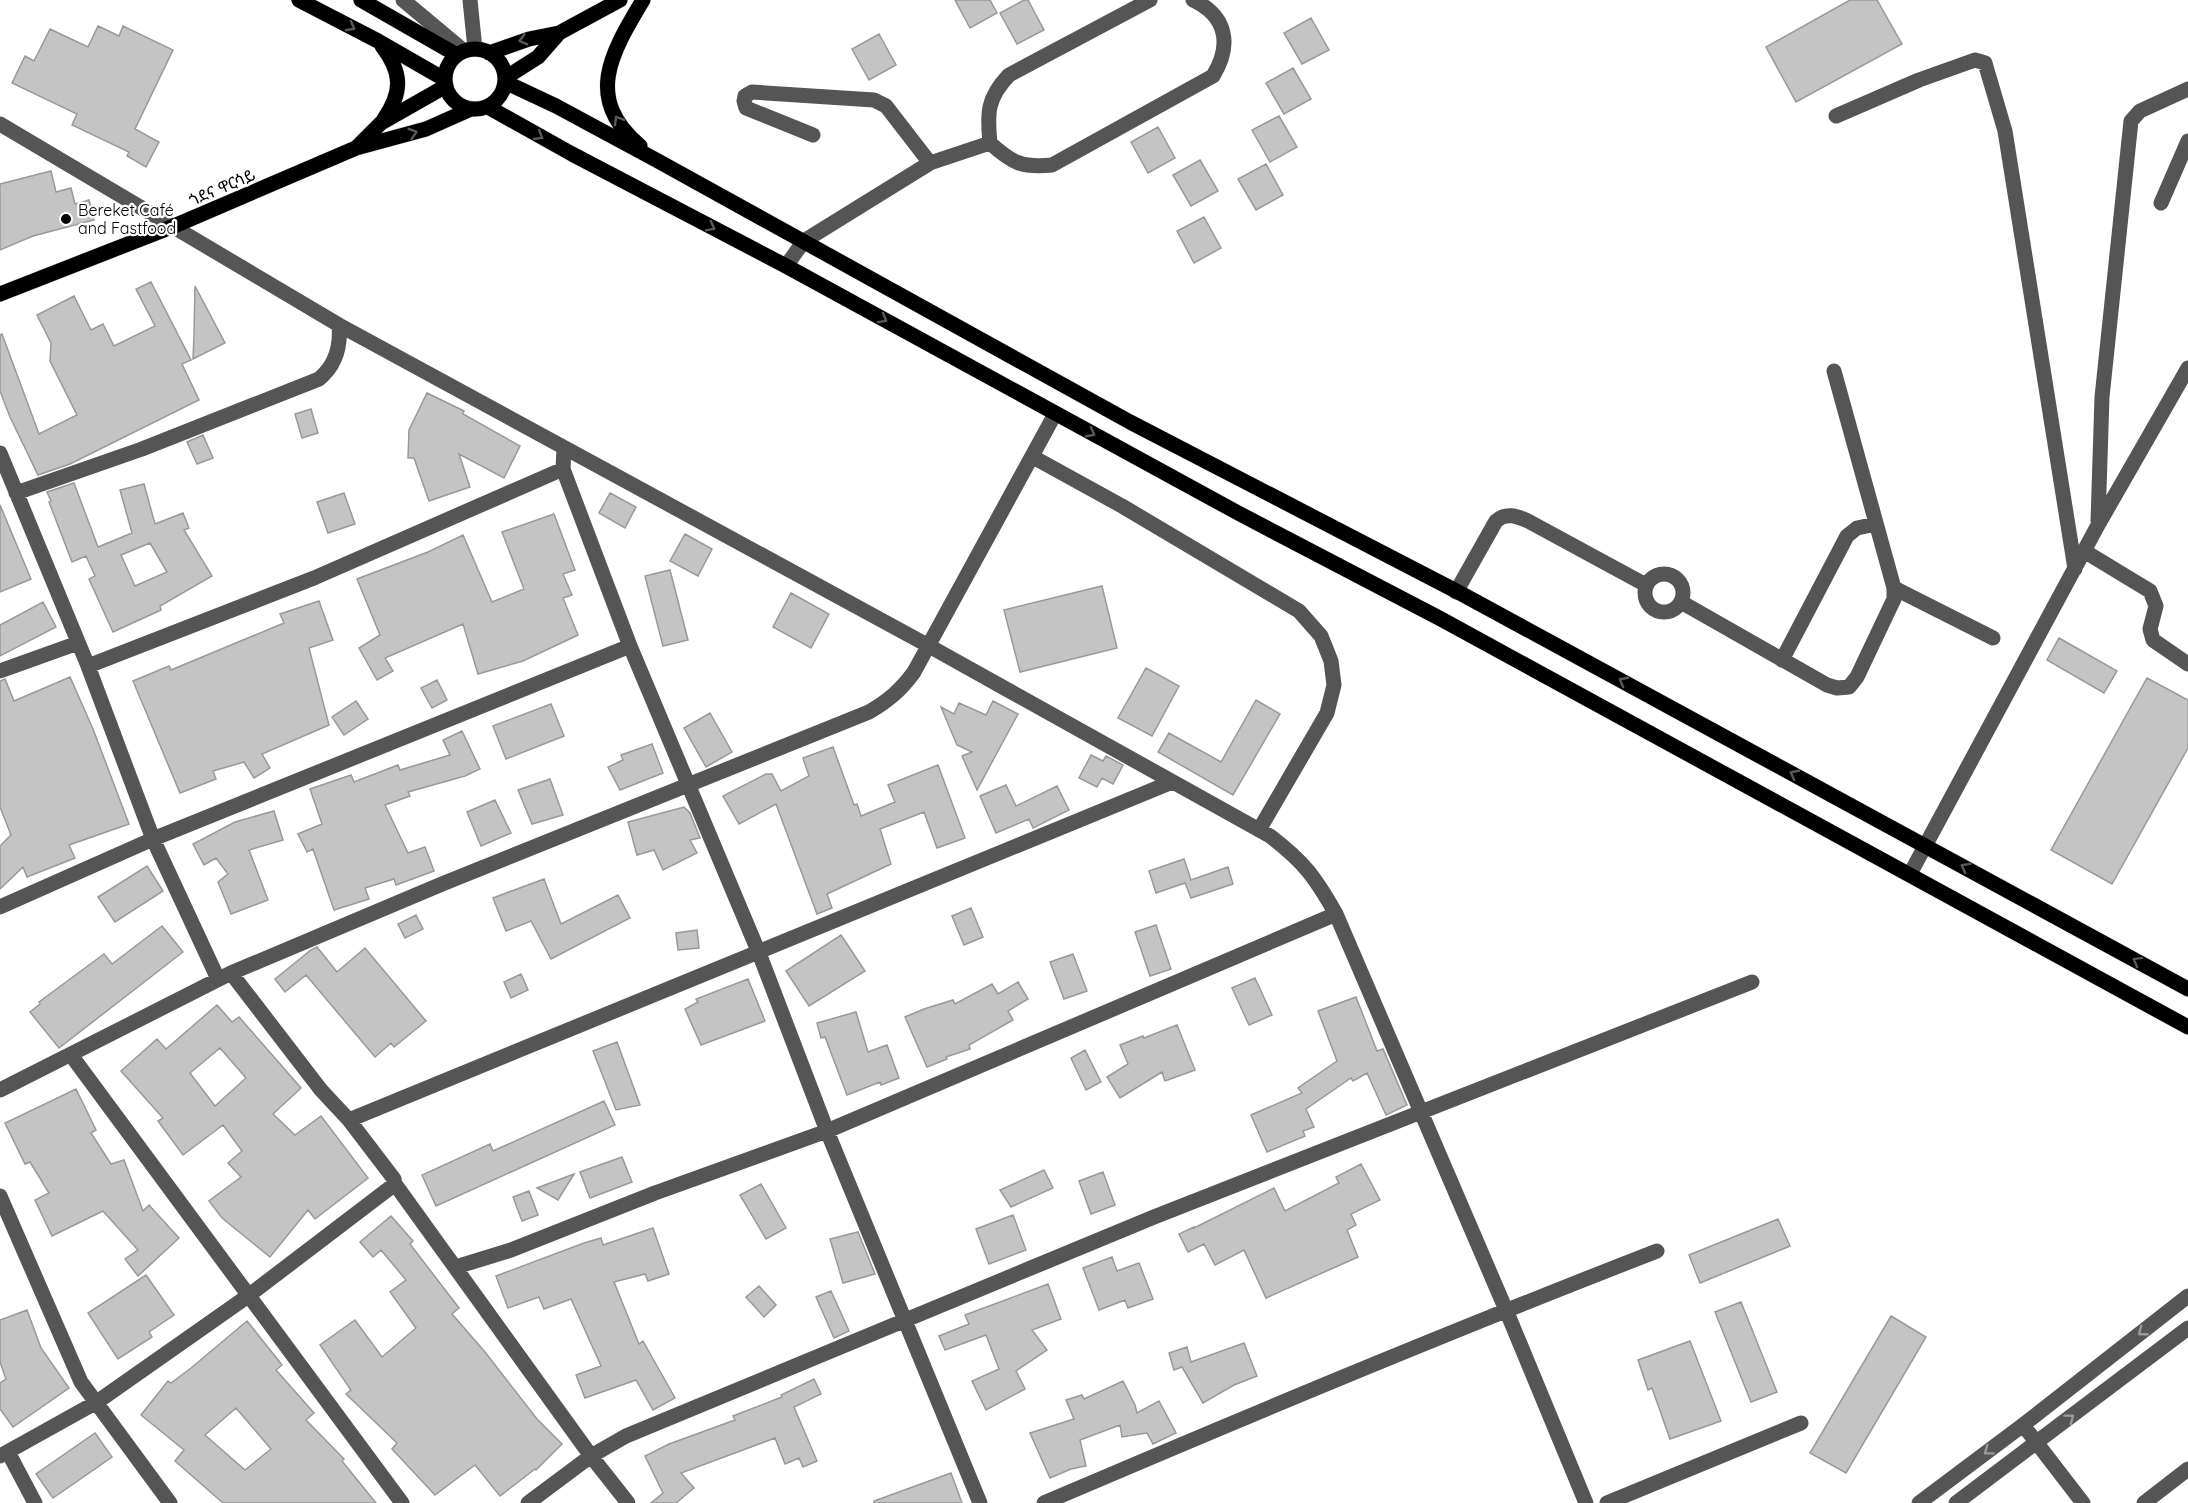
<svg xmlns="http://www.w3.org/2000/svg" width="2188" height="1503" viewBox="0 0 2188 1503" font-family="Quicksand,'Noto Sans Ethiopic',sans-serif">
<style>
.building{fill:#c4c4c4;stroke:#999;stroke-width:1.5;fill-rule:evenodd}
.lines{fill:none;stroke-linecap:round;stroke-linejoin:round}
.major-casing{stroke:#dbdbdb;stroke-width:16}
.minor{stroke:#555;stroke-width:15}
.major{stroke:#000;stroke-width:15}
.oneway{stroke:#595959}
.oneway2{stroke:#999}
.poi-dot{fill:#000;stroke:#fff;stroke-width:2}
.labels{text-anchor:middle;stroke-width:4.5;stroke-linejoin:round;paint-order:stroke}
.street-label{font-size:16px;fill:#000;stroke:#fff}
.poi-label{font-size:16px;fill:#000;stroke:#fff;text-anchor:start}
</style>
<rect width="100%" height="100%" fill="#fff"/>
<path class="building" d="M955,0h35l7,13 -27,15z
M1024,0h4l16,30 -27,14 -17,-31z
M1850,0h27l25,44 -106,58 -30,-55z
M1311,18l18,32 -27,14 -18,-31z
M98,26l21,10 4,-10 50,24 -38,79 24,13 -13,25 -19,-11 2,-4 -57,-27 5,-11 -65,-31 13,-27 9,5 16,-32 38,18z
M879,34l17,31 -27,15 -17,-31z
M1293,68l18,31 -27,15 -18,-31z
M1279,116l18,31 -27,15 -18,-32z
M1158,127l17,31 -27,15 -17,-31z
M1200,160l18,31 -27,15 -18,-31z
M1266,164l17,31 -27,15 -18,-31z
M51,171l5,21 15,-4 4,16 14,-4 5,20 -61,16 -33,14v-66z
M1204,217l17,31 -27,15 -17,-32z
M151,282l40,78 -9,4 17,36 -129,64 -32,11 -28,-58 -10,-26v-56l2,-1 37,100 38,-19 -27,-54 1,-18 -14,-28 37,-19 17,34 12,-6 11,22 41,-20 -19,-37z
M195,286l30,57 -32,16 1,-24z
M427,393l37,18 -1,3 57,32 -16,32 -45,-24 11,33 -41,14 -15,-43h-6l1,-28z
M311,409l7,24 -16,5 -7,-24z
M203,435l10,23 -16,6 -10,-22z
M74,483l24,64 34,-14 -12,-43 24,-6 11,40 28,-11 6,15 -5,2 28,46 -52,30 1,4 -48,22 -24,-53 6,-3 -9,-20 -14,6 -23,-60 2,-1 -4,-9zM150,543l17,29 -32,14 -14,-31z
M344,493l11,31 -27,9 -11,-31z
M610,493l26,14 -11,21 -26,-15z
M0,505l31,74 -31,13z
M554,514l21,56 -12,4 9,21 -9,3 15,37 -55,26 -45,13 -15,-50 -78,34 8,13 -16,9 -18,-32 21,-13 -23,-56 71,-27 35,-17 29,67 32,-13 -22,-57z
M685,534l27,15 -14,27 -28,-15z
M670,570l18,70 -25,6 -18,-70z
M1102,586l15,62 -97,24 -16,-62z
M791,593l38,21 -18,34 -38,-21z
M319,601l14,39 -24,8 20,77 -67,29 8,14 -16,10 -10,-16 -31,9 3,8 -36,14 -47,-112 36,-15 2,4 113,-47 -4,-9z
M43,602l13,25 -56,29v-31z
M2059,638l58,33 -13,22 -57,-33z
M1146,668l33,18 -27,50 -34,-18z
M70,677l23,52 36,95 -60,21 6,13 -48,19 -4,-10 -23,22v-43l11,-11 -11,-28v-126l5,-2 9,22z
M2147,678l41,22v48l-76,136 -61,-34z
M437,680l10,20 -15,8 -11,-20z
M1256,700l24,14 -47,81 -75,-43 11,-19 52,29z
M356,701l12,18 -24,16 -12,-18z
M993,701l25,13 -41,76 -15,-34 10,-4 -15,-7 -16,-38 13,7 5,-11 27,12z
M551,704l13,32 -58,23 -13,-33z
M710,713l22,39 -26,15 -22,-39z
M462,731l18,38 -15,7 -57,16 2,4 -25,9 23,48 17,-6 9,24 -38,14 -2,-6 -29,9 4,11 -35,11 -21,-61 -6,3 -9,-18 24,-10 -12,-35 41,-14 3,7 44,-17 2,5 50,-15 -7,-15z
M652,744l11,29 -43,17 -12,-23 15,-7 -2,-5z
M833,747l21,58 3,-1 4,12 34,-14 -7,-17 50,-20 27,73 -28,10 -13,-36 -44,17 11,35 -64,30 5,14 -15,6 -41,-110 -37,20 -16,-28 43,-22h6l9,17 28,-15 -6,-18z
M1091,755l12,6 3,-5 17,9 -10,19 -11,-6 -5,9 -18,-9z
M550,779l13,36 -31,9 -14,-34z
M1006,785l10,21 41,-20 12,24 -36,18 -4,-9 -33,14 -16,-37z
M495,800l16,33 -30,13 -14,-34z
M684,807l6,6 10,25 -10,2 7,13 -34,17 -9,-20 -17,5 -9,-33z
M274,811l9,29 -34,10 19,50 -37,14 -13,-32 10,-8 -12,-16 -12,7 -11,-21 42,-22z
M1184,859l7,21 37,-13 5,17 -42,14 -6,-15 -29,10 -7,-22z
M147,866l16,25 -48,31 -17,-25z
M544,879l17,45 57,-29 12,23 -79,41 -20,-38 -25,10 -13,-33z
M971,908l12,29 -19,8 -12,-29z
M416,915l7,14 -18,9 -7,-14z
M1156,925l15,44 -21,7 -15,-44z
M162,926l21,26 -124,96 -29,-36 10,-8 -1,-2 65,-48 8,10z
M697,930l2,18 -21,2 -2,-17z
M841,935l24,36 -56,35 -23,-35z
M317,947l20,25 28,-24 61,73 -32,26 -3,-4 -16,14 -69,-82 -21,17 -10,-13 36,-29z
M1073,954l14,37 -23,8 -14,-37z
M521,974l7,16 -17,8 -7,-16z
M1255,978l17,37 -23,10 -17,-37z
M748,979l17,42 -64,24 -16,-36 13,-7 -2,-3z
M1018,982l10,17 -20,12 5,9 -44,25 1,4 -24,8 1,2 -20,8 -22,-50 19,-8 29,-9 2,4 37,-20 6,10z
M1356,997l21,54 6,-2 24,56 -21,10 -19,-42 -14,8 -2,-3 -45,31 8,18 -11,4 2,5 -38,16 -16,-37 51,-22 -4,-5 39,-27 -19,-50z
M217,1005l15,17 7,-5 62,71 -28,26 22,21 26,-19 47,62 -53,41 -7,-9 -38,47 -48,-39 -13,-17 32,-24 -13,-14 14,-12 -19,-26 -40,30 -25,-34 5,-3 -42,-47 36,-32 9,10zM220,1048l26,30 -31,28 -25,-33z
M856,1012l12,40 19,-7 12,33 -18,7 -1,-3 -33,13 -22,-58 -4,1 -4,-15z
M1177,1025l18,45 -30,11 -3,-9 -42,26 -13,-21 21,-13 -8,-19 23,-9 1,2z
M617,1042l23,63 -24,5 -23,-59z
M1085,1050l16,32 -15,8 -15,-32z
M76,1089l20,41 -5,3 20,31 13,-4 19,51 6,-6 30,33 -41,38 -13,-17 13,-9 -35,-39 -51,25 -17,-36 14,-7 -19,-31 -5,2 -20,-41z
M604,1101l11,24 -179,81 -14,-31 68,-31 3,7z
M622,1157l10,25 -42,16 -10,-26z
M1361,1164l19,36 -29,14 5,11 -9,5 11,27 -92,41 -22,-48 -29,15 -11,-21 -16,8 -9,-18 15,-7v1l80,-40 11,23 54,-28 -3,-6z
M1044,1170l9,18 -42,19 -11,-17z
M1103,1172l12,33 -24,9 -12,-33z
M574,1174l-16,26 -21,-12z
M761,1184l25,44 -20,11 -26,-44z
M529,1191l9,24 -16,6 -9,-24z
M1013,1215l13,35 -37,14 -13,-35z
M391,1216l22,25 -3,3 49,64 -7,6 33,38 52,67 25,25 -26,26 -1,-1 -35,27 -25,-31 -40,30 -43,-46 5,-6 -51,-49 5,-4 -31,-45 35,-25 27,37 34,-29 -26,-36 16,-12 -25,-30 -8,7 -13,-15z
M1778,1219l12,27 -90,37 -11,-28z
M653,1228l16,46 -21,7 -3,-7 -31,8 25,62 4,-3 32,57 -22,12 -17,-30 -51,18 -9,-23 25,-9 -30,-67 -27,10 -5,-12 -31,11 -12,-32 88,-33 17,-5 2,7z
M858,1232l17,42 -32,9 -13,-44z
M1112,1257l5,14 22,-8 14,36 -25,9 -3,-8 -26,10 -16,-42z
M146,1275l28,40 -25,17 3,5 -34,22 -30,-46z
M1048,1284l13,35 -29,11 15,20 -31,21 9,18 -39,21 -14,-29 27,-12 -13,-34 -41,15 -6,-14 30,-12 -4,-9z
M759,1286l17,19 -12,12 -18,-20z
M831,1291l18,40 -15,7 -18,-41z
M1741,1302l36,90 -26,10 -36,-90z
M27,1310l14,38 28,40 -56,39 -13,-18v-26l6,-4 -6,-17v-42z
M1891,1316l35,21 -80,136 -36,-20z
M247,1321l35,44 -6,5 38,43 -8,7 38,39 -2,2 34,42h-153l-48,-42 9,-11 -43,-35 27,-34 3,2 20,-15zM236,1408l35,41 -26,21 -40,-35z
M1690,1341l31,80 -51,18 -18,-51 -4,2 -10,-30z
M1244,1343l13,33 -23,9 -31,18 -21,-36 -8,3 -5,-17 18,-6 4,15z
M814,1379l7,15 -27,13 23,54 -14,6 -4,-9 -14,6 -10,-26 -94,35 13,15 -18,15h-25l12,-10 -18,-37 24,-12 66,-24 -2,-4 49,-19 -1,-2z
M1123,1381l12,24 2,8 22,-12 17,32 -23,11 -6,-11 -25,4 -2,-12 -40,15 6,26 -15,3 -21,9 -20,-45 44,-14 -8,-19 16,-5 2,4z
M95,1433l17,24 -59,41 -17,-24z
M951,1473l11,30h-88v-2z"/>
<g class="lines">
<defs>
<path id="major" d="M299,0l79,41 66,38
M361,0l96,55
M382,46c20,26 21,46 2,73
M445 79a30 30 0 1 1 60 0a30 30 0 1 1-60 0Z
M489,53l40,-14 30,-6
M505,78l33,-21 21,-24 61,-33
M505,82l51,24 102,55 472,261 330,171 728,396
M488,107l84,47 214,112 454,248 201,105 747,408
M640,146c-57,-48 -28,-94 3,-146
M356,148l25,-25 65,-37
M0,294l174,-68 182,-78 70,-19 45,-20"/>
</defs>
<use href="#major" class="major-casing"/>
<path class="minor" d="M403,0l61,51
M470,0l5,49
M1150,0l-141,75c-22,23 -22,38 -19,68 22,20 32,25 62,22l161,-89c19,-31 14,-60 -20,-76
M1836,116l83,-36 56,-20 10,3 20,68 70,438
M0,124l339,201 590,321 341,190c34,26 45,41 66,78l170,396 80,193
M813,135l-67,-27 -2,-7 1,-5 7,-4 122,8 12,6 44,57
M2161,203l27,-62
M786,266l18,-25 126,-78 60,-20
M564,448l-1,21 67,177 129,307 68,178 153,372
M0,453l88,213 65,173 65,140
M1033,457l89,49 177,105 22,25 10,25 3,24 -7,28 -68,117
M16,493l126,-44 177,-70c17,-14 22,-32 20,-54
M2098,521l4,-124 29,-276 9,-10 48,-22
M2084,551l66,40 6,15 -6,23 3,11 35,24
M1645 593a19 19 0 1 1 38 0a19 19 0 1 1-38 0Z
M1894,588l99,50
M1456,592l40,-71c10,-9 21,-5 32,0l118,64
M1681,602l146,83 10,3 12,-1 8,-10 37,-78v-11l-60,-217
M1782,660l65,-124 10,-8 19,-4
M88,666l226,-88 249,-109
M0,671l78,-28
M1910,874l188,-349 90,-157
M0,907l153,-68 477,-193
M231,973l90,117 28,30 45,59 1,5 196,272 37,47
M71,1055l331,448
M0,1090l231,-117 211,-89 427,-172c19,-11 32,-22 45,-40l141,-258
M349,1120l823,-338
M0,1196l81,186 89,121
M456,1267l55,-17 144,-57 172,-62 509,-217
M2023,1425l60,78
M8,1452l27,51
M0,1456l97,-54 151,-106 147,-112
M528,1503l63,-47 35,-20 528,-219 598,-235
M1044,1503c203,-87 407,-172 613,-252
M1607,1503l194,-80
M1919,1503l104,-78 165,-129
M1956,1503l232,-175
M2144,1503l44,-34"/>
<use href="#major" class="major"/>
</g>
<defs><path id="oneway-chevron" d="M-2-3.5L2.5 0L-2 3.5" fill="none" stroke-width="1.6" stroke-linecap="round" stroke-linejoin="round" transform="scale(1.5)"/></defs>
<g class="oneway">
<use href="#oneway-chevron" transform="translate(351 27) rotate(28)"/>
<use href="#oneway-chevron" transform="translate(523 40) rotate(165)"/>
<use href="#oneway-chevron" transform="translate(618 120) rotate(-120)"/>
<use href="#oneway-chevron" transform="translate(413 133) rotate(-17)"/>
<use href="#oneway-chevron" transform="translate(539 136) rotate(30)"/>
<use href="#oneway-chevron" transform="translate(711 227) rotate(27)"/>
<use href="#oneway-chevron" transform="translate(883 319) rotate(29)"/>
<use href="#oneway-chevron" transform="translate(1091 433) rotate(28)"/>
<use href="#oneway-chevron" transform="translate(1623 681) rotate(-152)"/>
<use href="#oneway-chevron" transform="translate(1794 774) rotate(-152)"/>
<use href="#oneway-chevron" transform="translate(1965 867) rotate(-151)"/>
<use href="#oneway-chevron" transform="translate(2137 961) rotate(-151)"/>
</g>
<g class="oneway2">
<use href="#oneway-chevron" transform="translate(2142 1332) rotate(142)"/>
<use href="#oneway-chevron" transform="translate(2070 1418) rotate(-37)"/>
<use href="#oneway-chevron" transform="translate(1988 1451) rotate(143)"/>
</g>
<circle class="poi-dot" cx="66" cy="219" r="6"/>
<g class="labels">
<g class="street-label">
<text transform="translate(222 187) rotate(-23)" y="6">ጎደና ዋርሳይ</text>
</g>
<g class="poi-label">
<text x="78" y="216">Bereket Café<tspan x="78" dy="18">and Fastfood</tspan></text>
</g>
</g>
</svg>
